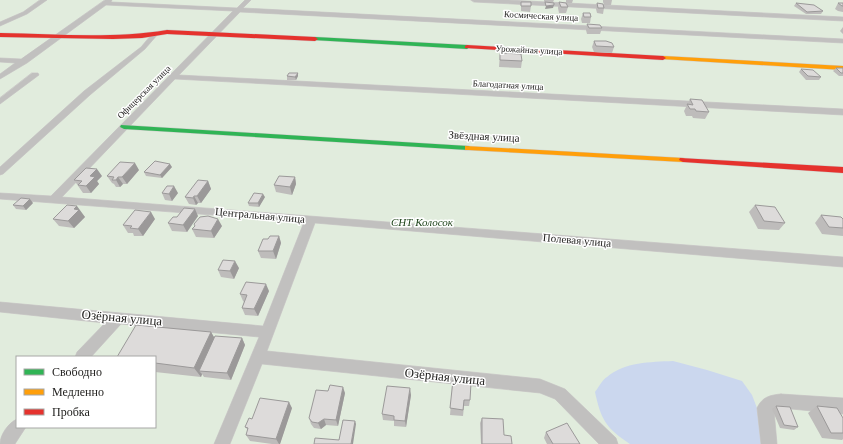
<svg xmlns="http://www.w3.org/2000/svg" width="843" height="444" viewBox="0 0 843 444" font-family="Georgia,serif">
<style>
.green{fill:#e1ecdd;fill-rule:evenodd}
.water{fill:#cbd7ee}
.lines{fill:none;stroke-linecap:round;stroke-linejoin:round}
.street-casing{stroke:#cecdcb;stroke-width:1}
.fast-casing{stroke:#cecdcb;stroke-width:1}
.slow-casing{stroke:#cecdcb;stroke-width:1}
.jam-casing{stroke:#cecdcb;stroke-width:1}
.street{fill:#c1c0bf;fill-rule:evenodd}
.fast{fill:#30b455;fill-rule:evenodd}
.slow{fill:#ff9f0a;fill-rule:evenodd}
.jam{fill:#e5322d;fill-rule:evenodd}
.wall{fill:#bebcbb}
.shaded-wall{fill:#9b9999}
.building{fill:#dddbda;stroke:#9b9999}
.labels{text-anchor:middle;stroke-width:3;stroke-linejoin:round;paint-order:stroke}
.far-street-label{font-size:9px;fill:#232220;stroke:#fff}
.street-label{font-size:11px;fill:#232220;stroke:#fff}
.park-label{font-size:11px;font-style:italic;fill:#193f15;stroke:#fff}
.near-street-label{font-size:13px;fill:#232220;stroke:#fff}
</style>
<rect width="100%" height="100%" fill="#f4f2ef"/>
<path class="green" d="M0,0h843v444h-843zM17,357h138v70h-138z"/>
<path class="water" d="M673,361l34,9 35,11 10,14 5,13 5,30 -1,6h-131c-24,-16 -29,-24 -35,-52 4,-5 7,-12 12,-15 18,-15 43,-15 66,-16z"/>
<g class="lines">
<defs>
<path id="street" d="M40,0h7l-20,14 -27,12v-4l23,-10z
M105,0h7l-1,2 126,6 8,-8h6l-8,8 600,31v4l-603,-31 -61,63 664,34v6l-668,-36 -113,118 781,60v10l-528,-44 -48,128 273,28 25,10 51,49 2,6h-19l-44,-45 -15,-6 -278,-29 -32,80h-16l45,-107 -138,-13 -30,33h-16l2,-5 28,-29 -105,-11v-10l263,24 41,-104 -304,-23v-6l51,3 182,-185 -127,-6 -79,58 -27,16v-5l15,-11 -15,-1v-4l21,1z
M471,0h37l335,17v4l-369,-19z
M153,33l5,1 -13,15 -55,46 -87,79 -3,1v-8l84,-76 57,-44z
M32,73h6l1,2 -39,29v-6z
M781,394l62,4v16l-62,-6 -7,2 3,34h-16l-4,-36c5,-11 13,-13 24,-14z
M17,419v8h9l-11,17h-15c0,-9 8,-21 17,-25z"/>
<path id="fast" d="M315,37l152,8 3,2 -3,2 -154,-9 -1,-1z
M121,125l347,21 4,2 -4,2 -344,-21 -4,-2z"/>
<path id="slow" d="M663,56l180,10v4l-182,-11v-2z
M465,146l218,12 4,2 -4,2 -215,-12h-3z"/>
<path id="jam" d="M167,30l148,7 3,2 -3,2 -148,-7 -25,4 -29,1 -113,-2v-4c55,1 112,6 167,-3z
M467,45l196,11 3,2 -3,2 -198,-12v-2z
M680,158l163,9v6l-160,-11 -4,-2z"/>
</defs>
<use href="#street" class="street-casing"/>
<use href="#fast" class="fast-casing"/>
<use href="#slow" class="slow-casing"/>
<use href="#jam" class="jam-casing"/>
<use href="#street" class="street"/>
<use href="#fast" class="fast"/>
<use href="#slow" class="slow"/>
<use href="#jam" class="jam"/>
</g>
<path class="wall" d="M544,0h10l-1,2h-9z
M566,0h7l-1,3h-6l2,4 -2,6h-7l-1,-5 1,-6 7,1z
M603,0h9l-1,5h-7l-1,-3z
M521,2l10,4 -1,6 -9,-1z
M597,3l7,5 -1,6 -6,-1 -1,-4z
M796,3l27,8 -2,3h-15l-12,-8z
M838,3h5v9l-5,-1 -3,-2z
M583,13l8,4 -1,6h-8l-1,-4z
M587,24l15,4 -2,6h-13l-1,-4z
M843,27v7l-3,-3z
M594,41l20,6 -2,6 -18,-1 -2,-5z
M500,53l22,8 -1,7 -22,-1z
M836,68h7v8h-4l-6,-5z
M801,69l20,8 -2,3h-13l-7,-8z
M287,76h11l-2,4h-9z
M690,99l19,13 -4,7 -12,-1 -1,-2h-6l-2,-5z
M172,167l-10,11 -16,-2 -2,-4z
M139,170l-12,14h-4l-3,3h-4l-2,-3 -2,-1 -5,-7z
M102,176l-5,5 2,3 -8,9h-8l-9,-13z
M295,177l1,7 -4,11 -16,-3 -2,-7z
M208,181l3,8 -10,14h-3l-2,2 -7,-1 -4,-7z
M162,193h16l-6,8 -7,-1z
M265,197l-6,10 -10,-1 -1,-3z
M33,203l-7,7 -10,-1 -3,-4z
M755,205l30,18 -6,7 -21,-1 -9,-17z
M82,214l3,3 -11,11 -15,-2 -6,-7z
M821,215l22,4v17l-21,-2 -7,-11z
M198,216l-11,16 -15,-1 -4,-8 9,-6z
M155,219l-12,17h-9l-1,-3h-5l-5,-8z
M222,226l-8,12 -18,-1 -4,-8z
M279,236l2,7 -5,16 -15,-1 -3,-7 10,-12z
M239,268l-5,11 -13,-2 -3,-7z
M269,291l-11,25 -13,-1 -3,-7 2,-6 -1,-1 -3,-7z
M211,332l3,6h28l3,7 -14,35 -27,-3 -2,-3 -1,3 -46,-5v-15z
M453,380l17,20 -1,6h-5l-1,10 -13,-1z
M345,393l-7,33 -12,-1 -5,4 -7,-1 -3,-4 -2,-6z
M411,395l-5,32 -12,-1v-5l-11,-1 -1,-6z
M776,406l22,21 -4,3 -14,-2 -8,-19z
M817,406l26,12v21l-1,1 -20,-2 -14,-25z
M292,408l-12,36h-8l-22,-3 -4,-6 2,-5 -3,-3 7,-8z
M482,418l22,17 8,9h-31l-1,-21z
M546,432l34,12h-33l-3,-6z"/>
<path class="shaded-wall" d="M554,5l-1,3 -8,1 1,-3z
M298,73v3l-2,4 -1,-3z
M135,163l4,7 -12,14 -5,-7z
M170,164l2,3 -10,11 -2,-3z
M97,169l5,7 -5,5 2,3 -8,9 -5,-7 4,-10z
M118,177l5,7 -3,3 -4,-7z
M295,177l1,7 -4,11 -2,-8z
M208,181l3,8 -10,14 -4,-7z
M174,186l4,7 -6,8 -3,-7z
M263,194l2,3 -6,10 -1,-4z
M194,196l4,7 -2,2 -3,-7z
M30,199l3,4 -7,7 -3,-4z
M77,206l8,11 -11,11 -6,-7 6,-12z
M195,209l3,7 -11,16 -4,-7z
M151,212l4,7 -12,17 -5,-7z
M218,219l4,7 -8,12 -3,-7z
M279,236l2,7 -5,16 -3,-8z
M235,261l4,7 -5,11 -4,-8z
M266,284l3,7 -11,25 -4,-7z
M211,332l6,10 -18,29 3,3 -1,3 -7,-9z
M242,338l3,7 -14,35 -4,-7z
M343,387l2,6 -7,33 -2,-6z
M410,388l1,7 -5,32 -1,-6z
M289,402l3,6 -12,36h-1l-3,-5z
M324,419l2,6 -5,4 -3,-6z
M355,421l1,3 -3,20h-2z"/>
<path class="building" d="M521,2h10v4h-10z
M545,2l9,1v2l-8,1z
M559,2l7,1 2,4h-7z
M597,3l6,1 1,4h-6z
M796,3l18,2 9,6 -16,1z
M838,3h5v3h-1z
M583,13h7l1,4h-7z
M587,24l13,1 2,3h-13z
M594,41h12l6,2 2,4 -18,-1z
M500,53l21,1 1,7 -22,-1z
M836,68h7v5h-2z
M801,69l12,1 8,7 -13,-1z
M289,73h9l-3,4 -8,-1z
M690,99l12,1 7,12 -13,-1 -1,-2h-5l-3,-5 6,1z
M155,161l15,3 -10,11 -16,-3z
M120,162l15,1 -13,14h-4l-2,3h-4l2,-3 -7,-1z
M86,168l11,1 -7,7 5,1 -9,9 -8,-1 4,-4 -8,-1z
M279,176l16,1 -5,10 -16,-2z
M198,180l10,1 -11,15h-3l-1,2 -8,-1z
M167,186h7l-5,8 -7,-1z
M254,193l9,1 -5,9h-10z
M21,198l9,1 -7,7 -10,-1z
M67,205l10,1 -3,3 5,1 -11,11 -15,-2z
M755,205l20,2 10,16 -21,-2z
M184,208l11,1 -12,16 -15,-2 5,-6h4z
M135,210l16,2 -13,17 -8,-1 2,-2 -9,-1z
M821,215l20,2 2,2v9l-14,-1z
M208,216l10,3 -7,12 -19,-2 3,-3 -1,-2 6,-7z
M270,236h9l-6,15h-15l5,-12h5z
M223,260l12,1 -5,10 -12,-1z
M246,282l20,2 -12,25 -12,-1 5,-13 -7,-1z
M136,325l75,7 -17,36 -39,-5v-6h-38z
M215,336l27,2 -15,35 -28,-2z
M453,380l18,3 -1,17h-6l-1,10 -13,-2z
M330,385l13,2 -7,33 -12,-1 -6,4 -6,-1 -3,-4 7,-28 12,1z
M387,386l23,2 -5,33 -11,-1v-4l-12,-2z
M260,398l29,4 -13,37 -30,-4 2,-7 -3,-1 4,-9 3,1z
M776,406l14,1 8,20 -14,-2z
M817,406l20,2 6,10v15h-12z
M482,418l21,1 1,16 7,1 1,8h-30z
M343,420l12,1 -4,23h-37l1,-6 24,2z
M567,423l13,21h-27l-7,-12z"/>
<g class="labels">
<g class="far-street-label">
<text transform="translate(541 16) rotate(3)" y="3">Космическая улица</text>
<text transform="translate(529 50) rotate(3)" y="3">Урожайная улица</text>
<text transform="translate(508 85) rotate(3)" y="3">Благодатная улица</text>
<text transform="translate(144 92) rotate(-45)" y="3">Офицерская улица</text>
</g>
<g class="street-label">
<text transform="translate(484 136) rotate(3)" y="4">Звёздная улица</text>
<text transform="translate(260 215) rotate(5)" y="4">Центральная улица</text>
<text transform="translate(577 240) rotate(5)" y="4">Полевая улица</text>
</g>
<g class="park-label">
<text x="422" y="226">СНТ Колосок</text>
</g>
<g class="near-street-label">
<text transform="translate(122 317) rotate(5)" y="5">Озёрная улица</text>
<text transform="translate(445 376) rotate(6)" y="5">Озёрная улица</text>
</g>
</g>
<rect x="16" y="356" width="140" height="72" fill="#ffffff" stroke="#a7a7a6"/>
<rect x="24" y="369" width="20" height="6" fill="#30b455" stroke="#a7a7a6"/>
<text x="52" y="376" font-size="12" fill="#232220">Свободно</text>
<rect x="24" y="389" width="20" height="6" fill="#ff9f0a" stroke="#a7a7a6"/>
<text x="52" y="396" font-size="12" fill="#232220">Медленно</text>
<rect x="24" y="409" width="20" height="6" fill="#e5322d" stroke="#a7a7a6"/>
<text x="52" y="416" font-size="12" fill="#232220">Пробка</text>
</svg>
